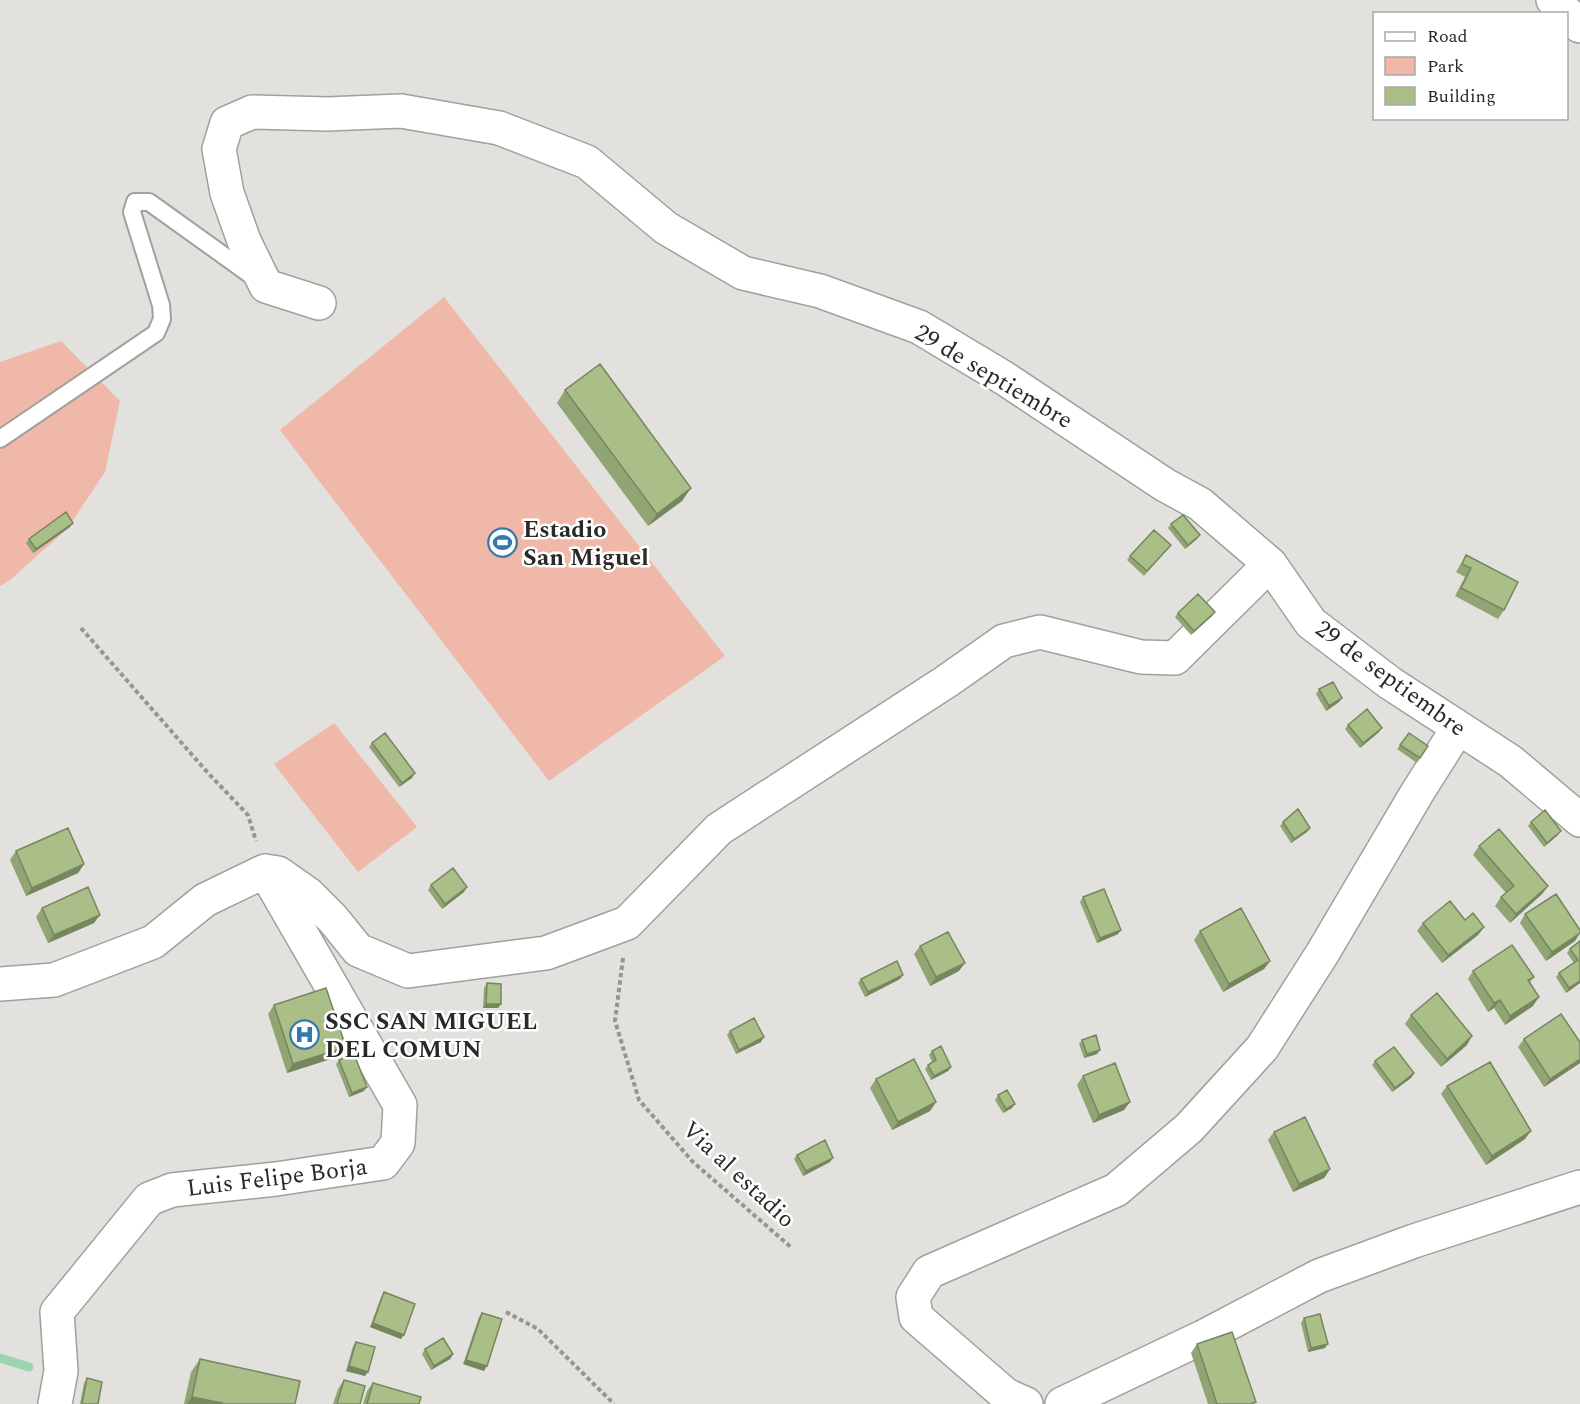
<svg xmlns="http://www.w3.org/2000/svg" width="1580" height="1404" viewBox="0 0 1580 1404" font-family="Spectral,serif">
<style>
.green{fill:#efb8a8}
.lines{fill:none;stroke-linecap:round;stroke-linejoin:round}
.stream{stroke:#9bd5b0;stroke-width:9}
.lane-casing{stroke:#a1a09d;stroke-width:20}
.street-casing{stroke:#a1a09d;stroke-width:36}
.highway-casing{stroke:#a1a09d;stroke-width:36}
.path{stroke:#959591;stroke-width:4;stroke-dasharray:4.5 3;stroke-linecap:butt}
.lane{stroke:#fff;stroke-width:16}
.street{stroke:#fff;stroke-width:33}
.highway{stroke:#fff;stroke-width:33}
.wall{fill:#91a474}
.shaded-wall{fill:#76865e}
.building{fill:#a9bf87;stroke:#76865e;stroke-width:1.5}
.labels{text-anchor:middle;stroke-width:5;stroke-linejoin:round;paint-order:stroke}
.street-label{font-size:24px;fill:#292927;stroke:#fff}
.poi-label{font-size:24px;font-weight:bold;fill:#292927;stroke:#fff;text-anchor:start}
</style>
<rect width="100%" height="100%" fill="#e2e1dd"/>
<path class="green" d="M444,297l281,359 -176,125 -269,-351z
M61,341l59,60 -15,71 -38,57 -57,51 -10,6v-224z
M334,723l83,104 -59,45 -84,-108z"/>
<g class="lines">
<path class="stream" d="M0,1358l29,9"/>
<defs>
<path id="lane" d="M0,439l156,-106 6,-14 -1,-14 -29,-93 3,-10h14l106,76"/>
<path id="street" d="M319,303l-53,-17 -22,-45 -17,-48 -8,-44 8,-26 25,-11 75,2 74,-3 98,17 88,34 79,66 77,45 77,18 99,36 85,51 161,107 35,19 70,60 41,59 79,60 120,78 70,59
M0,984l54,-4 99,-38 52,-42 60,-29 13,2 30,21 25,25 25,31 50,21 138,-18 81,-30 92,-94 228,-148 57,-40 36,-9 101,25 34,1 95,-94
M55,1404l6,-33 -4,-59 92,-113 23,-9 104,-11 107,-16 15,-20 2,-38 -135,-234
M1026,1404l-20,-9 -90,-78 -3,-20 16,-25 187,-82 73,-62 73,-80 60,-94 95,-161 41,-65
M1062,1404l141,-67 116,-61 95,-35 166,-54"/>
<path id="highway" d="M1553,0l27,26"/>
</defs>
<use href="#lane" class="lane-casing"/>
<use href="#street" class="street-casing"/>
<use href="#highway" class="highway-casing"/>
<path class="path" d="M81,628l127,145 40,42 8,26
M623,958l-8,63 24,79 54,62 99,86
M506,1312l32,17 76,75"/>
<use href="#lane" class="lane"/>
<use href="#street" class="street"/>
<use href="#highway" class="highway"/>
</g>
<path class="wall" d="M565,390l117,111 -34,25 -91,-123z
M1171,524l26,15 -12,10 -17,-21z
M70,527l-37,26 -7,-10 3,-4z
M1171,545l-27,31 -17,-16 3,-4z
M1466,555l38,55 -6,9 -43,-23 10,-19 -9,-5z
M1215,612l-3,4 -21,19 -16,-18 3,-4z
M1319,689l20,13 -13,9 -10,-17z
M1348,725l31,7 -19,16 -15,-19z
M1409,733l19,13 -11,17 -20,-14z
M372,743l40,35 -13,9 -30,-40z
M1283,822l24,10 -16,11 -11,-17z
M1531,822l27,13 -14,12 -16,-21z
M1479,846l69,40 -6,8 -32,29 -15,-17 6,-9 5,-4 -33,-38z
M16,851l68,13 -6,9 -52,23 -16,-36z
M431,885l33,7 -22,17 -14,-19z
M1083,897l35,37 -21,9 -17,-41z
M42,908l52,15 -46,20 -12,-26z
M1525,914l50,27 -29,20 -26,-38z
M1465,920l19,7 -6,8 -36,28 -25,-32 6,-8z
M1200,931l70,30 -6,8 -41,23 -29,-52z
M1580,941v42l-14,10 -10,-16 3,-4 15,-10 -7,-10 3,-4z
M920,946l39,25 -29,15 -16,-32z
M1473,971l61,6 -4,5 3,24 -28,19 -11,-17 -6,4 -20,-33z
M861,979h39l-35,18 -7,-14z
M487,983l14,21 -3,4h-15l1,-20z
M274,1005l66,51 -53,17 -19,-59z
M1411,1015l56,30 -26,22 -36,-43z
M730,1031l31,11 -25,12 -9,-19z
M1524,1039l56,3v21l-36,24 -26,-40z
M1082,1040l15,14 -13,4 -5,-14z
M932,1051l19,16 -3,4 -17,9 -6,-11 3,-4 4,-3 -3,-7z
M339,1060l25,31 -15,6 -13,-33z
M1375,1061l39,12 -3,5 -19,14 -20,-27z
M1083,1076l41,34 -31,13 -16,-38z
M876,1079l60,23 -6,9 -38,19 -22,-42z
M1447,1086l78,53 -39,26 -45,-71z
M998,1095l14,13 -9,5 -8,-13z
M1274,1132l56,37 -6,9 -31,14 -25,-52z
M797,1155l33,7 -27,14 -9,-17z
M384,1292l17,47 -31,-12 11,-30z
M482,1313l2,58 -21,-7 16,-47z
M1304,1318l21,30 -17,4 -7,-29z
M356,1342l9,34 -19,-5 7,-25z
M1197,1344l59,58 -2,2h-46l-17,-51z
M425,1349l28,5 -3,5 -19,11 -9,-16z
M200,1359l95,45h-111l7,-32z
M87,1378l11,26h-18l4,-21z
M344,1380l16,24h-27l5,-15z
M373,1383l46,21h-56l4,-13z"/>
<path class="shaded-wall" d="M691,488l-9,13 -34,25 9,-12z
M73,523l-3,4 -37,26 3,-4z
M1200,535l-3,4 -12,10 3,-4z
M1215,612l-3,4 -21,19 3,-4z
M1342,698l-3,4 -13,9 3,-5z
M1382,728l-3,4 -19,16 3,-5z
M415,773l-3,5 -13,9 3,-4z
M1310,828l-3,4 -16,11 3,-4z
M1561,831l-3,4 -14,12 3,-4z
M84,864l-6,9 -52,23 6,-8z
M1548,886l-6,8 -32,29 6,-9z
M467,887l-3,5 -22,17 3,-5z
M100,915l-6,8 -46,20 6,-8z
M1484,927l-6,8 -36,28 6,-8z
M1121,930l-3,4 -21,9 3,-5z
M1580,933l-5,8 -29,20 6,-9z
M1270,961l-6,8 -41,23 6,-8z
M965,963l-6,8 -29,15 6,-9z
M903,975l-3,4 -35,18 3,-5z
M1580,981v2l-14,10 3,-5z
M1539,997l-6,9 -28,19 5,-9z
M1500,1000l-6,8 -6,4 6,-9z
M486,1004h15l-3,4h-15z
M1472,1036l-5,9 -26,22 6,-8z
M764,1037l-3,5 -25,12 3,-4z
M346,1047l-6,9 -53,17 6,-9z
M1100,1050l-3,4 -13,4 3,-4z
M1580,1059v4l-36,24 6,-8z
M951,1067l-3,4 -17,9 3,-4z
M1414,1073l-3,5 -19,14 3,-4z
M367,1087l-3,4 -15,6 3,-4z
M936,1102l-6,9 -38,19 6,-8z
M1130,1102l-6,8 -31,13 6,-8z
M1015,1104l-3,4 -9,5 3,-4z
M1531,1131l-6,8 -39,26 6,-9z
M833,1158l-3,4 -27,14 3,-5z
M1330,1169l-6,9 -31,14 6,-8z
M373,1323l31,12 -3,4 -31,-12z
M1328,1344l-3,4 -17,4 3,-4z
M453,1354l-3,5 -19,11 3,-4z
M466,1360l21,6 -3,5 -21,-7z
M349,1366l19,6 -3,4 -19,-5z
M192,1397l30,6 -1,1h-34z"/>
<path class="building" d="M600,364l91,124 -34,26 -92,-124z
M66,512l7,11 -37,26 -7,-10z
M1183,515l17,20 -12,10 -17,-21z
M1154,530l17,15 -24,26 -17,-15z
M1466,555l52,27 -14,28 -43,-22 10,-20 -9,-4z
M1198,594l17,18 -21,19 -16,-18z
M1333,682l9,16 -13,8 -10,-17z
M1367,709l15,19 -19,15 -15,-18z
M385,733l30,40 -13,10 -30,-40z
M1409,733l19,13 -8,12 -20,-13z
M1298,809l12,19 -16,11 -11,-17z
M1545,810l16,21 -14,12 -16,-21z
M68,828l16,36 -52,24 -16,-37z
M1499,829l49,57 -32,28 -15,-17 13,-11 -35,-40z
M453,868l14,19 -22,17 -14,-19z
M88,887l12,28 -46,20 -12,-27z
M1104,889l17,41 -21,8 -17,-41z
M1556,894l24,36v3l-28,19 -27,-38z
M1450,901l15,19 8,-7 11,14 -36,28 -25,-32z
M1241,908l29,53 -41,23 -29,-53z
M948,932l17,31 -29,14 -16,-31z
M1580,941v40l-11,7 -10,-15 19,-13 -8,-11z
M1512,945l22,32 -6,3 11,17 -29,19 -10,-16 -6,3 -21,-32z
M897,961l6,14 -35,17 -7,-13z
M487,983l14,1v20h-15z
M326,988l20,59 -53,17 -19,-59z
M1437,993l35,43 -25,23 -36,-44z
M1561,1014l19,28v17l-30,20 -26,-40z
M754,1018l10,19 -25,13 -9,-19z
M1096,1035l4,15 -13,4 -5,-14z
M941,1046l10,21 -17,9 -6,-11 8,-5 -4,-9z
M1394,1047l20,26 -19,15 -20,-27z
M354,1054l13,33 -15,6 -13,-33z
M914,1059l22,43 -38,20 -22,-43z
M1490,1062l41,69 -39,25 -45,-70z
M1115,1063l15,39 -31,13 -16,-39z
M1007,1090l8,14 -9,5 -8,-14z
M1305,1117l25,52 -31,15 -25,-52z
M825,1140l8,18 -27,13 -9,-16z
M384,1292l31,12 -11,31 -31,-12z
M482,1313l20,6 -15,47 -21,-6z
M1320,1314l8,30 -17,4 -7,-30z
M1232,1332l24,70 -6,2h-33l-20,-60z
M443,1338l10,16 -19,12 -9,-17z
M356,1342l19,5 -7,25 -19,-6z
M200,1359l100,22 -5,23h-74l1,-1 -30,-6z
M87,1378l15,4 -4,22h-16z
M344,1380l21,6 -5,18h-23z
M373,1383l48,14 -2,7h-52z"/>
<defs>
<symbol id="stadium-ring" viewBox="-11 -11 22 22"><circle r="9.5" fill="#fff" stroke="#3379ae" stroke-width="1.5"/><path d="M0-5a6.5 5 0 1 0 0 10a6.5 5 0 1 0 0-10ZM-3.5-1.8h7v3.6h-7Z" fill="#3379ae"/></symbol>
<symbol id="hospital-ring" viewBox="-11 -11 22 22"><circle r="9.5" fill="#fff" stroke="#3379ae" stroke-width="1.5"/><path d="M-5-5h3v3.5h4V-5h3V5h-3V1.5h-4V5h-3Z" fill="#3379ae"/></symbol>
</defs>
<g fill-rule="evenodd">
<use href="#stadium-ring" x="486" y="526" width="33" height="33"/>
<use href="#hospital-ring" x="288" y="1018" width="33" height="33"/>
</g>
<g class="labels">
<g class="street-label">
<text transform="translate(994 376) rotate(31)" y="8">29 de septiembre</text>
<text transform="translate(1391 678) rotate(36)" y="8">29 de septiembre</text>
<text transform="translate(739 1174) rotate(43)" y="8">Via al estadio</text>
<text transform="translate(277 1177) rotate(-7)" y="8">Luis Felipe Borja</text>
</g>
<g class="poi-label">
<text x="523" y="537">Estadio<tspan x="523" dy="28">San Miguel</tspan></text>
<text x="325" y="1029">SSC SAN MIGUEL<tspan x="325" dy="28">DEL COMUN</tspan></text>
</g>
</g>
<rect x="1373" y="12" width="195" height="108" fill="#ffffff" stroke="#a9a9a9" stroke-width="1.5"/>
<rect x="1385" y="32" width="30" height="9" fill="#ffffff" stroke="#a9a9a9" stroke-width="1.5"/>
<text x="1427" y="42" font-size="18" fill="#292927">Road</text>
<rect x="1385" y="57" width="30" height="18" fill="#efb8a8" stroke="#a9a9a9" stroke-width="1.5"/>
<text x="1427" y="72" font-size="18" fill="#292927">Park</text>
<rect x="1385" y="87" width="30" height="18" fill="#a9bf87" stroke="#a9a9a9" stroke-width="1.5"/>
<text x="1427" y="102" font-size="18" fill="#292927">Building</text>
</svg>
